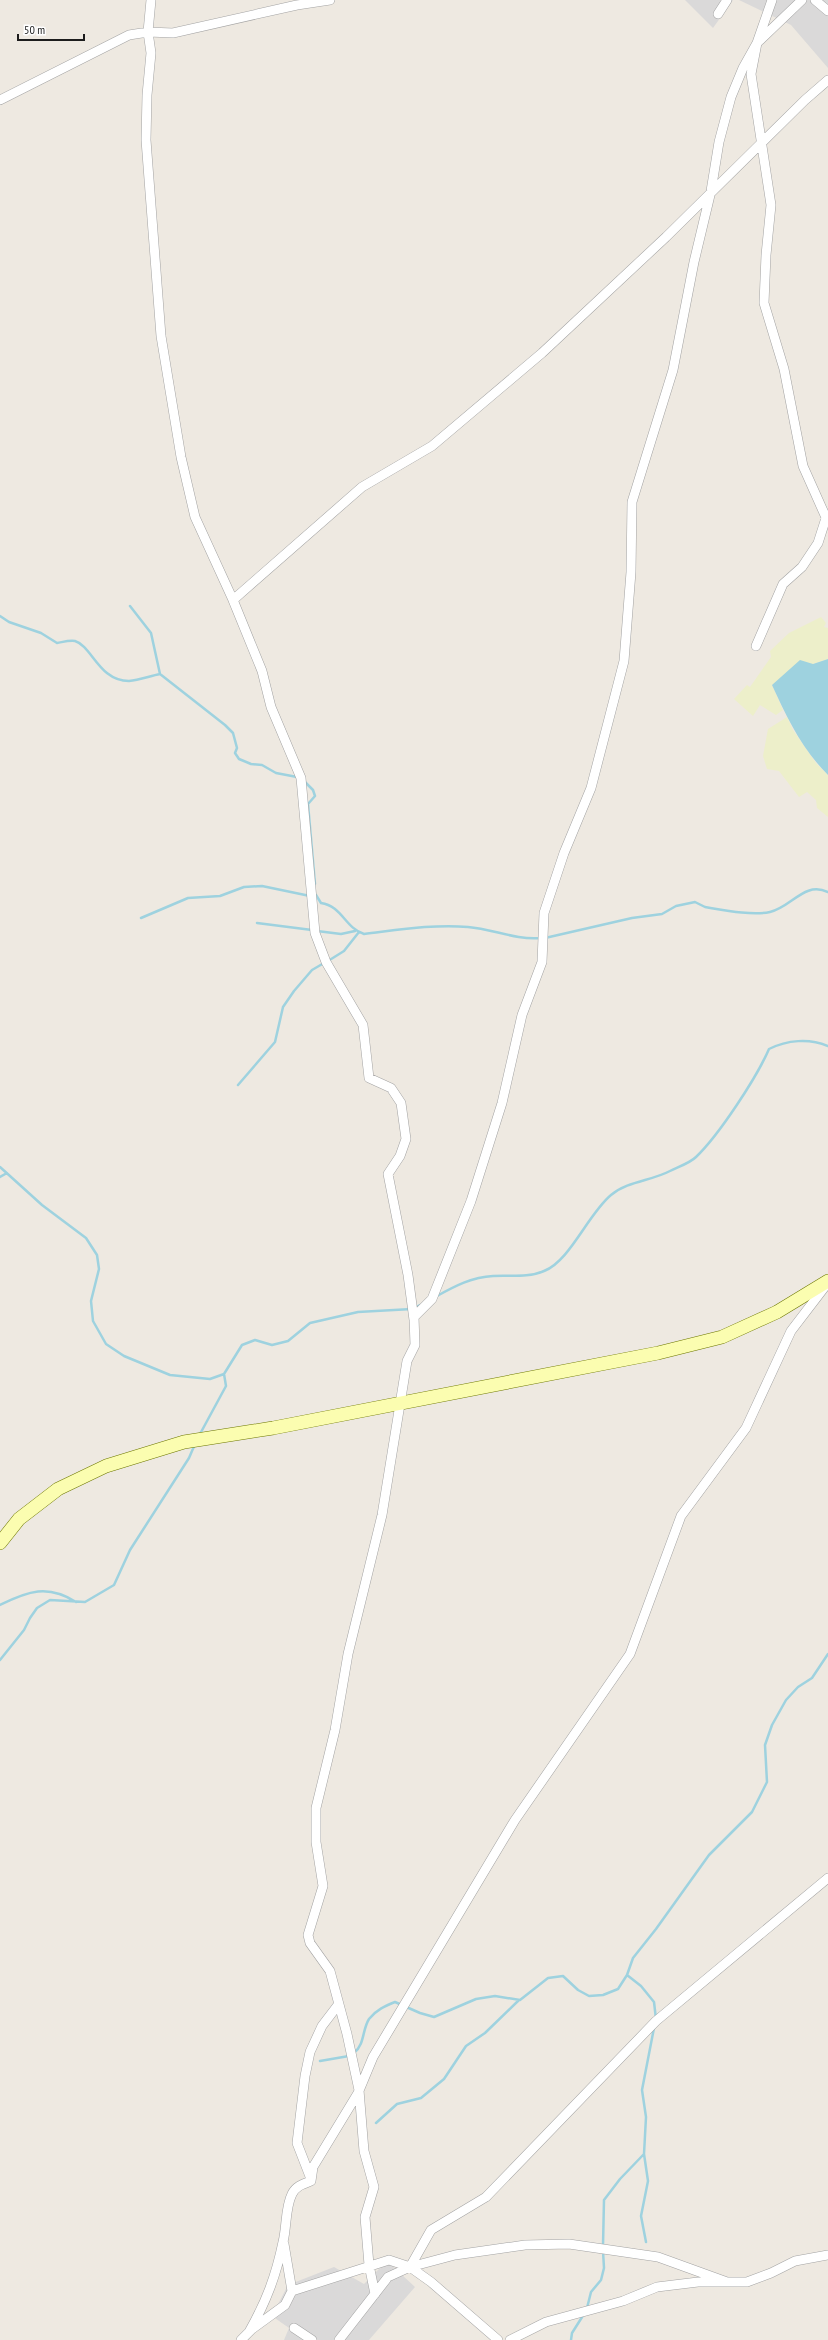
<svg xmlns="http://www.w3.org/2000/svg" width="828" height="2340" viewBox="0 0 828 2340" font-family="'PT Sans Narrow',sans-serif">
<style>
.residential{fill:#dad9d9}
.farmland{fill:#edefca}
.water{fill:#9ed2df}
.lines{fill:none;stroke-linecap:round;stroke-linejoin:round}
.stream{stroke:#9ed2df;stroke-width:2.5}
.street-casing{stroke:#a3a3a3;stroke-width:10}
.secondary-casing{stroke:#6c7600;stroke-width:14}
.street{stroke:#fff;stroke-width:9}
.secondary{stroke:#fbfdb0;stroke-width:13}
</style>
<rect width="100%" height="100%" fill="#eee9e1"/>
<path class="residential" d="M685,0h48l-20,28z
M739,0h89v68l-37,-43z
M387,2261l28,26 -46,53h-85l5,-12 -17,-12 16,-31 46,-18 30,17z"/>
<path class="farmland" d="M821,617l5,6 -2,4 4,1v31l-15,5 -41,21 11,25 -7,5 -16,-10 -7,11 -19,-17 13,-14 3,2 21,-30 -1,-6 19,-18z
M787,717l6,13 23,33 12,12v42l-11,-9 -1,-8 -9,-8 -8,5 -20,-26 -12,-2 -4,-13 5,-27z"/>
<path class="water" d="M828,659v116c-26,-26 -41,-57 -56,-90l28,-25 13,4z"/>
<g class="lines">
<path class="stream" d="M130,606l21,27 9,41
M0,616l9,6 32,11 16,10c6,-1 12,-3 18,-2 17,5 24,40 54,40 10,-1 21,-5 31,-7l65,51 8,8 4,15 -2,5 4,6 12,5 11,1 14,8 21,4
M303,780l10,10 2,6 -7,8 7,80
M316,895l5,8c21,3 24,25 43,31 34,-4 69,-10 104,-7 25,2 47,13 72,11
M141,918l47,-20 32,-2 24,-9 18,-1 48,10
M257,923l55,7
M317,931l24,3 14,-3
M545,938l87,-20 30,-4 14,-8 19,-4 10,5c18,3 47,9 65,5 22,-5 34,-31 58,-20
M328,961l16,-10 15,-19
M238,1085l37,-43 8,-35 11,-16 18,-21 12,-7
M0,1167l42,38 44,33 11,17 2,14 -8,32 2,20 13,23 18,12 46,19 40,4 14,-5 18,-29 13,-5 17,5 16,-4 22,-18 48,-11 54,-3 8,-4
M0,1177l7,-4
M437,1296c18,-10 35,-19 56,-20 17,-1 35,2 51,-5 26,-10 44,-57 67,-76 17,-14 40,-14 59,-24 8,-4 20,-8 26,-14 23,-22 61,-80 73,-108 18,-9 40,-11 59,-3
M200,1434l26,-48 -2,-12
M0,1605c28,-14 48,-21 76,-3
M0,1660l24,-30 6,-12 7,-10 13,-8 35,2 29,-17 16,-35 59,-92 6,-14
M627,1975l14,11 13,16 2,17
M354,2053c11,-9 8,-23 15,-34 7,-9 16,-13 26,-17l25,11 14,4 42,-18 19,-3 25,4 28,-22 15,-2 15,14 11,6 14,-1 15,-6 9,-14 6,-17 23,-29 53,-74 43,-43 15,-30 -2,-37 7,-20 14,-25 12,-13 14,-9 16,-24
M320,2061l29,-5
M376,2123l21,-19 24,-6 23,-19 22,-33 19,-13 34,-33
M644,2154l4,27 -7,35 5,26
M603,2246l1,-46 16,-21 24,-25 2,-37 -4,-27 12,-62
M587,2308l4,-16 10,-12 3,-12 -1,-17
M571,2340l1,-7 12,-19"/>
<defs>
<path id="street" d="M151,0l-3,32 3,21 -4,42 -1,45 15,196 20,121 14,60 38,83 29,71 9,36 30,71 14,155 11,29 37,63 6,53 22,10 10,15 5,36 -6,17 -12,18 20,101 6,45
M772,0l-15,43 -6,31 20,131 -5,50 -2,48 20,66 19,97 25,56
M815,0l13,11
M718,14l9,-14
M0,100l129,-65 19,-3 25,1 124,-28 33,-5
M233,600l129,-113 70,-41 110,-93 124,-116 139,-137 23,-20
M756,646l27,-62 19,-17 16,-24 9,-28
M311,2179l-14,-36 8,-67 5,-24 12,-26 16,-21
M284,2244l8,47
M410,2267l21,-37 55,-33 170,-176 172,-143
M375,2294l-6,-29 -4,-48 9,-30 -10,-36 -5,-61 -12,-56 -17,-63 -20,-28 -2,-8 15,-49 -7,-44v-34l19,-78 13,-76 34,-139 25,-154 8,-16 -1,-28 18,-18 39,-98 31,-98 20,-88 20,-53 2,-49 20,-60 27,-65 33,-127 7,-89 1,-70 41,-132 21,-108 17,-71 8,-49 12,-45 12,-29 14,-25 45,-43
M294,2328l18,12
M249,2332c17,-30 27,-56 34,-90 4,-16 2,-34 9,-48 4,-8 11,-10 19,-13l2,-14 45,-74 15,-36 142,-237 115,-166 51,-138 65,-88 45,-97 36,-47
M241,2340l11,-11 33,-24 7,-14 97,-31 21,7 21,15 67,58
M339,2340l49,-63 22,-10 45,-12 70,-10 44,-1 89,13 69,25
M510,2340l36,-18 77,-21 34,-14 41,-5h49l24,-9 24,-12 33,-6"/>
<path id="secondary" d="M0,1543l19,-24 39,-30 48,-23 78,-24 89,-14 385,-75 64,-16 55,-25 51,-31"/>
</defs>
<use href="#street" class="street-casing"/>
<use href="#secondary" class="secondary-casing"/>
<use href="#street" class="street"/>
<use href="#secondary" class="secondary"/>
</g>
<path d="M18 34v6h66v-6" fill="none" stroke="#1c1c1c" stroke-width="2"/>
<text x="24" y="34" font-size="12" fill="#1c1c1c" stroke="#ffffff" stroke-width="3" paint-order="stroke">50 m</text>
</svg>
